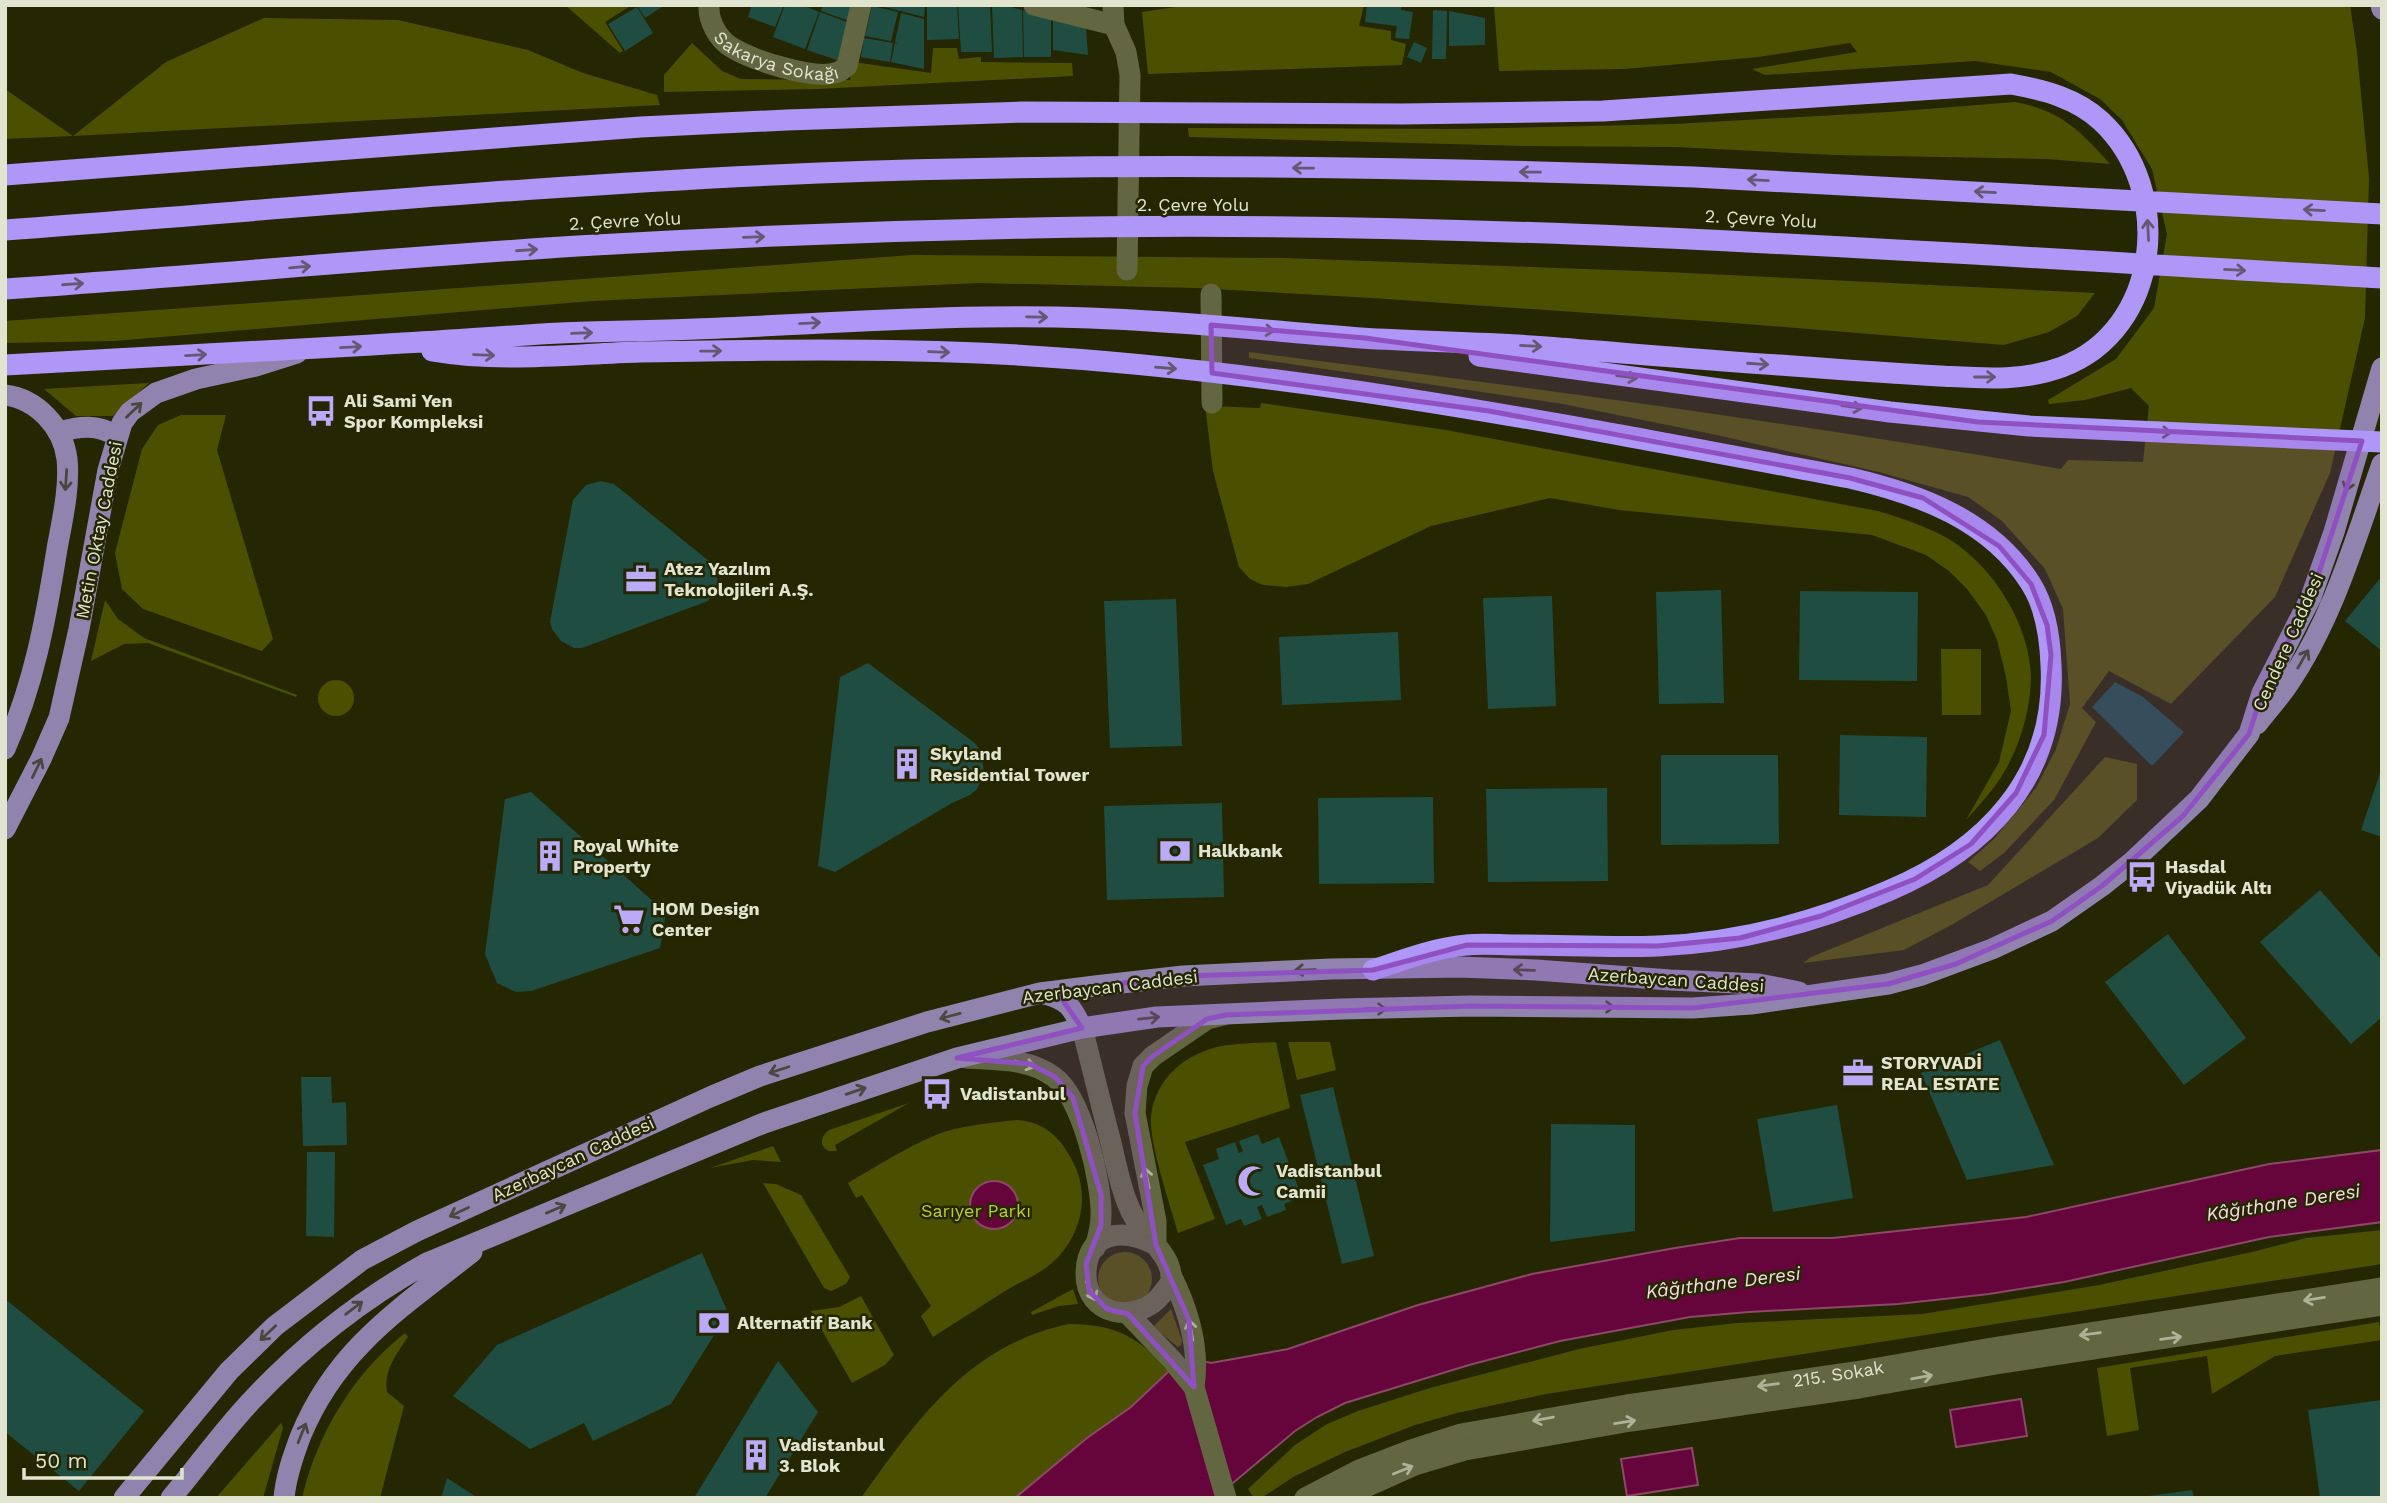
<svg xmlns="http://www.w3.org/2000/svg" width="2387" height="1503" viewBox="0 0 2387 1503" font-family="'Work Sans',sans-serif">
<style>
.green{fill:#4b5000}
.water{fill:#66053b;stroke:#8b4867;stroke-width:2}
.building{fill:#204d42}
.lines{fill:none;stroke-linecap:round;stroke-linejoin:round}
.minor{stroke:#626741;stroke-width:21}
.major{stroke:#9084af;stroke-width:21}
.highway{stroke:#af97f8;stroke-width:21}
.oneway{stroke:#635971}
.oneway2{stroke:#4a483f}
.oneway3{stroke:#aeb296}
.marked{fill:#8f51c2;fill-opacity:0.2;stroke:#8f51c2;stroke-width:5;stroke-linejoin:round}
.labels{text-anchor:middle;stroke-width:5;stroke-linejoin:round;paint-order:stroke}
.street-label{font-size:18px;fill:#e1e4cf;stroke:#242702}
.poi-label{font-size:18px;font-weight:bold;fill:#e1e4cf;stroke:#242702;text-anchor:start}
.park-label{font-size:18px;fill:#bdca35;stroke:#242702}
.water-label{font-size:19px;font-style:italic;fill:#f6dbe4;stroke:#242702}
</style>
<rect width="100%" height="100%" fill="#242702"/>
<path class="green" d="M565,5h67l-27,17 18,29 -3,2z
M1188,5h176l-5,21 32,5v9l15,4 -4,21 -254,9 -6,-62z
M1494,5h856l7,47 12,126 -4,140 -35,155 -55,124 -104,107 -62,-33 -27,37 14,14 -42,78 -50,53 -24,18 -12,-9 26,-23 42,-51 20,-39 14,-45 -7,-95 -18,-40 -43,-48 -34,-24 -89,-25 -167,-38 -149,-30 -314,-46v-6c271,34 543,70 812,117l7,-9 75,2 6,-56 -18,-18 -46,12 -36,4 -1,-4 68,-41 38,-51 13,-74 -15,-65 -30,-49 -22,-21 -49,-27 -76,-11 -210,14 -13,-6 105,-17 -7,-9 -92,14 -133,12 -126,2z
M264,18l134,2 130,30 55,23 74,22 3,10 -587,31 -68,3v-50l68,47 93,-74z
M692,43l30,28 19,8 109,1 3,-18 78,11 2,-25h24l2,11 22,-2v5l91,1 1,13 -255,13 -154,3v-17z
M2015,102c45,8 66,29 95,62l-63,-5 -213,-4 -158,-8 -151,-1 -336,-9 -1,-9 270,1 216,-5 215,-12z
M912,255l372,3 383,14 428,21 -18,23 -28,16 -45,13 -270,-22 -362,-25 -176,-10 -217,-5 -387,18 -478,40 -109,2v-22z
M149,383l-36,33h-37l-32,-27z
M1204,397l5,9 51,2 1,-5 185,27 432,81c26,8 51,16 74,30 43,28 77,84 79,135 0,33 -11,70 -28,98 -10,17 -24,31 -37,46l33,-58 12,-51 -5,-34 -9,-37 -11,-25 -19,-26 -18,-18 -23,-16 -54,-20 -253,-25 -69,-12 -119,28 -123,58 -22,3 -23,-2 -13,-6 -11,-12 -26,-96z
M181,415h45l-9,35 56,189 -11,12 -119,-42 -21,-20 -7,-36 27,-104 16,-24z
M105,600l13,19 26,19 153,57 -1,2 -148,-54 -24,1 -33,17z
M1941,649h40v66h-39z
M318 698a18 18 0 1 1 36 0a18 18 0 1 1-36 0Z
M2105,757l32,7v36l-39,38 -145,86 -49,26 -101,13 8,-6 177,-72z
M1276,1042l14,66 -105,34 30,77 -37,14c-8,-29 -29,-89 -27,-116 4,-38 34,-64 71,-71 17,-3 36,-3 54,-4z
M1288,1042h42l6,28 -39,10z
M909,1103l-74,42 2,6h-8c-11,-5 -8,-15 0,-21z
M1017,1120c28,2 44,18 56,42 20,38 5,84 -30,108 -12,8 -25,13 -38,21 -24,15 -48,31 -72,46l-12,-21 10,-10 -69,-111 -6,3 -8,-15c29,-17 57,-35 88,-48 25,-10 54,-12 81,-15z
M773,1146l8,16 -28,-2 -43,8z
M763,1183l13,1 25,11 49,82 -4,7 -15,7 -7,-3z
M2382,1230v34l-836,130 -89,19 -42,12 -70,27 -50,24 -34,22 -8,-1 -5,-8 47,-44 32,-21 31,-13 72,-23 149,-39 94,-19 64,-7 185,-9 177,-29 153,-33 54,-14z
M1098 1279a27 27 0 1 1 54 0a27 27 0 1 1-54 0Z
M1073,1289l5,15 -19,2 -27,9 -1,-3z
M861,1296l33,59 -9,10 -33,18 -41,-72 28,-4z
M1171,1309l11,31 -1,5 -3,2 -25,-20z
M2379,1322l3,18 -107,16 -63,38 -5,-38 -77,12 9,62 -32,6 -10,-68z
M1069,1324c45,0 72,13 99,48l-37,35 -44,31 -72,60h-154c56,-78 107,-153 208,-174z
M405,1333l3,4c-11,16 -25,34 -21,55l17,14 -24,92h-78c15,-64 51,-124 103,-165z
M281,1423l2,5 -20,70h-47z"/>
<path class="water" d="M2382,1150v72l-113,15 -205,45 -75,12 -91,10 -149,8 -59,5 -130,24 -91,24 -124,38 -28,14 -22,14 -80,67h-200l72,-60 44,-31 37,-35 22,-14 21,5 77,-14 130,-44 114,-31 143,-26 65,-10h93l193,-21 243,-53z
M970 1205a24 24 0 1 1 48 0a24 24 0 1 1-48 0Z
M2021,1399l6,37 -71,11 -6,-37z
M1692,1448l6,37 -71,11 -6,-37z"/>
<path class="building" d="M637,5h28l-20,13z
M752,5h32l-9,22 -27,-10z
M785,5h17l17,7 -14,37 -32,-12z
M823,5h33l-4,17 -31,-11z
M881,5h44l-1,12 -43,-11z
M927,5h30l2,34 -32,1z
M958,5h32l2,47h-31z
M992,5h12l18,5 1,47 -29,1z
M1367,5h34v5l12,2 -4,27 -14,-1 2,-12 -32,-4z
M872,6l26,6 -7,29 -26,-5z
M637,7l16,26 -28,18 -17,-27z
M1023,10l28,9v38h-27z
M1433,10l14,1 -1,48h-14z
M1449,11l36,7v27l-36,1z
M820,12l32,12 -12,37 -33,-11z
M901,13l23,6v50l-33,-7 4,-19 3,1 -3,-2z
M1053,19l33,9 2,27 -35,-5z
M864,38l29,5 -3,19 -29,-5z
M1414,42l13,6 -6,15 -14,-6z
M600,481l14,3 101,82 3,17 -2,7 -8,11 -126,47h-8l-13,-7 -9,-12 -2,-7 23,-122 13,-15z
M2382,576v75l-37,-30z
M1721,590l3,113 -65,1 -3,-112z
M1800,591l118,1 -1,89 -118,-1z
M1552,596l4,110 -68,3 -5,-111z
M1176,599l6,147 -72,2 -6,-147z
M1398,632l3,68 -119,5 -3,-68z
M868,663l108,81 6,11 2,19 -7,15 -7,6 -18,8 -117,69 -17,-6 22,-189z
M2115,682l28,15 41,35 -32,34 -60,-59z
M1840,735l87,2 -1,80 -87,-2z
M1661,755h117l1,89 -118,1z
M2381,770h1v67l-21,-7z
M1607,788l1,93 -120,1 -2,-93z
M531,792l135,121 -6,35 -129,43 -15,1 -19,-9 -12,-29 20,-155z
M1433,797l1,86 -115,1 -1,-86z
M1222,803l2,94 -117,3 -3,-94z
M2320,890l62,70v57l-31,27 -91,-102z
M2168,934l78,104 -62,47 -79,-103z
M2000,1040l54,125 -87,15 -46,-107z
M301,1077h30l1,26 14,-1 1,43 -44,1z
M1333,1087l41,169 -32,8 -42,-169z
M1837,1105l16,93 -80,14 -16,-93z
M1551,1124l84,1v106l-85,11z
M1258,1134l4,10 17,-7 23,60 -18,7 2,6 -19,7 -5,-12 -5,2 5,12 -18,7 -3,-7 -15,6 -23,-60 16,-6 -3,-10 19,-7 4,11 4,-2 -4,-10z
M307,1152h28l-1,85 -28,-1z
M702,1253l26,60 -57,91 -78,37 -9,-18 -54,26 -77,-53 44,-51z
M5,1299l139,112 -65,80 -74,-59z
M778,1361l40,51 -53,86h-71z
M2382,1400v98h-62l-12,-88z
M447,1478l31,20h-37z
M2192,1490l2,8h-45v-2z"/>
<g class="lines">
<g class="minor">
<path id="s1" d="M709,5c-1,16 9,34 22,42 21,13 84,34 107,25 3,-1 6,-4 9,-6l14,-61"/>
<path d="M1034,5l80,20"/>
<path d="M1113,5l1,20 12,27 4,23 -3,195"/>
<path d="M1211,294l1,109"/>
<path d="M1082,1028c9,34 17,69 26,103 10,37 14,80 42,108 9,9 21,24 21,37 1,6 -5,13 -9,18 -24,31 -77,23 -76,-21 1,-44 39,-44 70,-28"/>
<path d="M966,1058c30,2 63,0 88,19 28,20 48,105 47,139 0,11 -3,21 -6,32"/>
<path d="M1156,1245v-24l-21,-108 2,-27 6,-20 10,-10 54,-37 16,-4"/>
<path d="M1171,1275c17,34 29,74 23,112"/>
<path d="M1128,1314l44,46 22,27 32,111"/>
<path id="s2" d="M1305,1498l54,-28 52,-20 50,-16 166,-29 228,-33 137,-24 390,-60"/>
<path d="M1341,1498l74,-33 50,-15 166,-29 228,-33 137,-24 386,-59"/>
</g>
<path class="major" d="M2381,5l1,4
M5,395c32,4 58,32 62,64 3,29 -5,62 -10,90 -11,69 -23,136 -52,200
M59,432c21,-6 38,-8 58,4
M2257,724c10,-13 21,-25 30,-38 46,-67 68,-146 95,-222
M5,829l36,-70 18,-41 20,-89 29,-159 14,-47 8,-11 26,-19 40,-14 60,-13 41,-13
M1045,994c23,6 27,13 37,34
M124,1498l105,-127 46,-45 87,-66 55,-29 293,-134 50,-21 167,-54 113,-29 55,-7 88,-10 148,-7 128,-2 77,3 134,10 89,4 40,8
M171,1498c28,-33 53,-69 83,-100 51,-54 108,-99 173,-135l337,-140 193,-65 125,-30 75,-11 185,-8 129,-3 222,2 58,-4 137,-20 34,-9 70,-26 60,-28 50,-35 30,-24 67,-63 50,-65 13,-41 49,-96 23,-65 48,-164
M284,1498c2,-22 9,-42 17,-63 36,-87 100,-127 171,-183"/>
<path class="highway" d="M5,175l636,-48 146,-7 235,-8 380,2 201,-3 408,-27c33,6 65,14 90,37 74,69 60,209 -39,246 -40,15 -82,11 -122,9 -54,-3 -107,-7 -161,-11 -78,-5 -155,-12 -233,-18 -62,-5 -124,-5 -185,-9 -90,-7 -180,-17 -271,-20 -132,-5 -263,6 -395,11 -45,2 -90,2 -135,4 -58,3 -115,8 -173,11 -127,8 -254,15 -382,21
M5,230c271,-20 542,-46 814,-57 291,-11 584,-7 875,4l688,37
M5,289c191,-13 382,-31 573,-43 151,-9 302,-15 454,-18 450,-10 900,25 1350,50
M432,351c69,12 139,3 208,1 119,-2 239,-4 359,2 287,15 569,71 851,124 69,16 141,42 181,106 15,24 19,53 20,81 6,113 -66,185 -163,226 -72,31 -152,52 -230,55 -47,2 -94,-1 -141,-1 -17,0 -35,-2 -51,0 -32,3 -63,15 -93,25
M1479,356l411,56 139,14 353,16"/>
</g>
<defs><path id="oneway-shaft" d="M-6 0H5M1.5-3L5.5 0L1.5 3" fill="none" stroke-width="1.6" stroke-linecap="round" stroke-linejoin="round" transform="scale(1.75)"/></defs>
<g class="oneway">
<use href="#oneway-shaft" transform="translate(1303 168) rotate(-179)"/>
<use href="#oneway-shaft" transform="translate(1530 172) rotate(-179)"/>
<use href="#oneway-shaft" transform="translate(1758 180) rotate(-177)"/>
<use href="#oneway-shaft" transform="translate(1985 192) rotate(-177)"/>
<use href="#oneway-shaft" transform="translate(2314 210) rotate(-177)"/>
<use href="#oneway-shaft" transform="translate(2148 230) rotate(-93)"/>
<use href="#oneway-shaft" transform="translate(754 237) rotate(-2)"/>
<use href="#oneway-shaft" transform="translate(527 250) rotate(-4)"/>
<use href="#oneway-shaft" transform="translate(300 267) rotate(-5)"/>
<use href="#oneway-shaft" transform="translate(2235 270) rotate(3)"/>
<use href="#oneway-shaft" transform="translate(73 284) rotate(-4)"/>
<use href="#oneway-shaft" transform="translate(1037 317) rotate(1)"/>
<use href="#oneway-shaft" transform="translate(810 323) rotate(-3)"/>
<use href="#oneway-shaft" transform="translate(1264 330) rotate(5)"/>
<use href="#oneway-shaft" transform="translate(582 333) rotate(-2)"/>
<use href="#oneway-shaft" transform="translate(1531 346) rotate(3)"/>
<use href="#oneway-shaft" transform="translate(351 347) rotate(-3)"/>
<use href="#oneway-shaft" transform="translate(711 351) rotate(-1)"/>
<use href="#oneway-shaft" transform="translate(939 352) rotate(2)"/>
<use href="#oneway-shaft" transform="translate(196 355) rotate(-3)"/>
<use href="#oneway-shaft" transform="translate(484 355) rotate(2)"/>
<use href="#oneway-shaft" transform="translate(1758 364) rotate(4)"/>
<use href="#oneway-shaft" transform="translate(1166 368) rotate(5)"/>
<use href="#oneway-shaft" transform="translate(1627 377) rotate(8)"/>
<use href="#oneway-shaft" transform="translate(1985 377)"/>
<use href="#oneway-shaft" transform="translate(1852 407) rotate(8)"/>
<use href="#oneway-shaft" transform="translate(2161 432) rotate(3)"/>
</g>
<g class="oneway2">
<use href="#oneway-shaft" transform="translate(134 410) rotate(-44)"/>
<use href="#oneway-shaft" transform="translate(66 480) rotate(94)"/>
<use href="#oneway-shaft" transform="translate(2349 481) rotate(107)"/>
<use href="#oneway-shaft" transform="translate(2303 659) rotate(-60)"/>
<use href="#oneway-shaft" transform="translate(37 768) rotate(-64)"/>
<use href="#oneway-shaft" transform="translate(1305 970) rotate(178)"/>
<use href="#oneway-shaft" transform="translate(1524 970) rotate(-178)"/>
<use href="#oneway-shaft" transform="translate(1604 1007)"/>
<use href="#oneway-shaft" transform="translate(1376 1009)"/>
<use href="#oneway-shaft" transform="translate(950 1016) rotate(165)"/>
<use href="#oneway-shaft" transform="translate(1149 1018) rotate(-6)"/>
<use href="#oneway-shaft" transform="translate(779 1070) rotate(162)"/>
<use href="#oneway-shaft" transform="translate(856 1091) rotate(-19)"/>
<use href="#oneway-shaft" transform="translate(556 1209) rotate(-23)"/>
<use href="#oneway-shaft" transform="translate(459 1212) rotate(155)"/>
<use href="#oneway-shaft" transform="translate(354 1308) rotate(-37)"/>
<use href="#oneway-shaft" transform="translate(268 1333) rotate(137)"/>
<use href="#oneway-shaft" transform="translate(302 1433) rotate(-68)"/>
</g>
<g class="oneway3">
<use href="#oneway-shaft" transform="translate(1025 1064) rotate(16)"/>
<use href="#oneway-shaft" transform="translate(1147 1178) rotate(-102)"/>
<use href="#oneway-shaft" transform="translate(1091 1291) rotate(64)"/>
<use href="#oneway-shaft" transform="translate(2314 1299) rotate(171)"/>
<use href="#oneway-shaft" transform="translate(1191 1330) rotate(-100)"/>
<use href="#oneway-shaft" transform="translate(2090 1334) rotate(172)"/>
<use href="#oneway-shaft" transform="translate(2171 1338) rotate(-8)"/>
<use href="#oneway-shaft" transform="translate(1922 1377) rotate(-10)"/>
<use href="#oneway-shaft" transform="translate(1768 1385) rotate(172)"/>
<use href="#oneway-shaft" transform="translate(1543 1419) rotate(170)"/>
<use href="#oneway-shaft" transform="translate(1625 1422) rotate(-9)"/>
<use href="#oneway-shaft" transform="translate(1403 1470) rotate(-22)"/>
</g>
<path class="marked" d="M1211,325l154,13 613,84 384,19 -51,156 -49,96 -13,41 -66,82 -81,70 -50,35 -96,43 -68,20 -195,24 -222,-2 -245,9 -19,4 -54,37 -10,10 -8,47 21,132 33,75 5,67 -66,-73 -21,-5 -18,-18 -3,-27 15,-39v-30l-28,-97 -18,-21 -25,-13 -73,-6 125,-30 -21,-30 -21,-5 143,-17 190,-6 94,-25 191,1 82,-8 81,-22 94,-37 56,-35 45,-51 28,-58 7,-80 -4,-30 -16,-41 -32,-38 -76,-48 -73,-20 -361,-67 -277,-38z"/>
<defs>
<symbol id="bus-bare" viewBox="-9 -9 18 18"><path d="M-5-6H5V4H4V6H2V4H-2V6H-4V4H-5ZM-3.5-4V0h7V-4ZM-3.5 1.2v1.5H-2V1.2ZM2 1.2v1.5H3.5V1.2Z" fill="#bbaaf6" stroke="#242702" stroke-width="2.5" paint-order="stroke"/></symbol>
<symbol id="office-bare" viewBox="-9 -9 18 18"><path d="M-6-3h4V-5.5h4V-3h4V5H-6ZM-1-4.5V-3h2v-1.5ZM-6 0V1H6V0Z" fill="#bbaaf6" stroke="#242702" stroke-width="2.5" paint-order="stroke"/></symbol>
<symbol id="building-bare" viewBox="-9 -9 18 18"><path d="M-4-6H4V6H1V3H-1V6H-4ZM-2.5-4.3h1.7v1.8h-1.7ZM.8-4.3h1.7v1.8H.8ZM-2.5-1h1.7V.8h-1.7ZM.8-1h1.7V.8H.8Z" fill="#bbaaf6" stroke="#242702" stroke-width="2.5" paint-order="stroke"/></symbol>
<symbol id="bank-bare" viewBox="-9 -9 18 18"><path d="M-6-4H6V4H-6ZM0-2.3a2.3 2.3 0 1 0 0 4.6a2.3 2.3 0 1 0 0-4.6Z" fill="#bbaaf6" stroke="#242702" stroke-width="2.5" paint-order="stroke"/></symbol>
<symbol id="supermarket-bare" viewBox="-9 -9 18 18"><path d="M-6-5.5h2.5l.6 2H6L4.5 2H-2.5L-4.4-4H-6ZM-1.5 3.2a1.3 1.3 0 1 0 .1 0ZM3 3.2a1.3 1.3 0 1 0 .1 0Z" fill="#bbaaf6" stroke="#242702" stroke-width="2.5" paint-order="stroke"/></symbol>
<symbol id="mosque-bare" viewBox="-9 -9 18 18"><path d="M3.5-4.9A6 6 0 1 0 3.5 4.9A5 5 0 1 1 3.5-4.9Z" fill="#bbaaf6" stroke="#242702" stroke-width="2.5" paint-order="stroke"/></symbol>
</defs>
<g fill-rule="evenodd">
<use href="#bus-bare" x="299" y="389" width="44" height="44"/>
<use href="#office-bare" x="619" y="557" width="44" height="44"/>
<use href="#building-bare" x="885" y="742" width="44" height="44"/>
<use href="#bank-bare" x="1153" y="829" width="44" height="44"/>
<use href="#building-bare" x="528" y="834" width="44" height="44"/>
<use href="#bus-bare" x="2120" y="855" width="44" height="44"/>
<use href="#supermarket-bare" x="607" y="897" width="44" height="44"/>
<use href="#office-bare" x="1836" y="1051" width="44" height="44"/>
<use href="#bus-bare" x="915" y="1072" width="44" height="44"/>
<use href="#mosque-bare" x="1231" y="1159" width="44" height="44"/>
<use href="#bank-bare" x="692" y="1301" width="44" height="44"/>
<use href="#building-bare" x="734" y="1433" width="44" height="44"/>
</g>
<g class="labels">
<g class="street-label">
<text dy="6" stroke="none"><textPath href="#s1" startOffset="96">Sakarya Sokağı</textPath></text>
<text x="1193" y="211">2. Çevre Yolu</text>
<text transform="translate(1761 219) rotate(3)" y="6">2. Çevre Yolu</text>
<text transform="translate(625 221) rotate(-3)" y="6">2. Çevre Yolu</text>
<text transform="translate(99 530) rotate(-79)" y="6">Metin Oktay Caddesi</text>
<text transform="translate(2288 642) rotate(-66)" y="6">Cendere Caddesi</text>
<text transform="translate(1676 980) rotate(4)" y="6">Azerbaycan Caddesi</text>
<text transform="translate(1110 987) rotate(-7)" y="6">Azerbaycan Caddesi</text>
<text transform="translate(573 1159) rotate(-25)" y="6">Azerbaycan Caddesi</text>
<text dy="6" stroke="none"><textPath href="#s2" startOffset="551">215. Sokak</textPath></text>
</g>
<g class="poi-label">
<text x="344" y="407">Ali Sami Yen<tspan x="344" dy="21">Spor Kompleksi</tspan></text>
<text x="664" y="575">Atez Yazılım<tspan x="664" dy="21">Teknolojileri A.Ş.</tspan></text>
<text x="930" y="760">Skyland<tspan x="930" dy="21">Residential Tower</tspan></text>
<text x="573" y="852">Royal White<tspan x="573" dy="21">Property</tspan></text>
<text x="1198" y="857">Halkbank</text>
<text x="2165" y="873">Hasdal<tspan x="2165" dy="21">Viyadük Altı</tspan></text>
<text x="652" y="915">HOM Design<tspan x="652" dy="21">Center</tspan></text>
<text x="1881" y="1069">STORYVADİ<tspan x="1881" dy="21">REAL ESTATE</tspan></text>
<text x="960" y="1100">Vadistanbul</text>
<text x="1276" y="1177">Vadistanbul<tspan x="1276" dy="21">Camii</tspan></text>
<text x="737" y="1329">Alternatif Bank</text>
<text x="779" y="1451">Vadistanbul<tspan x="779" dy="21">3. Blok</tspan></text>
</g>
<g class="park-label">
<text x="976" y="1217">Sarıyer Parkı</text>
</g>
<g class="water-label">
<text transform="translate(2283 1202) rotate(-9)" y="7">Kâğıthane Deresi</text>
<text transform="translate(1723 1282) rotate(-7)" y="7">Kâğıthane Deresi</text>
</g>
</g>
<rect width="2387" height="1503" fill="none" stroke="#e1e4cf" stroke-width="14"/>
<path d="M24 1468v10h158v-10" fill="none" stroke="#e1e4cf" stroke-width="3.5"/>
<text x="35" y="1468" font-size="21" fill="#e1e4cf" stroke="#242702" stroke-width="5" paint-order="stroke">50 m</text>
</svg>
